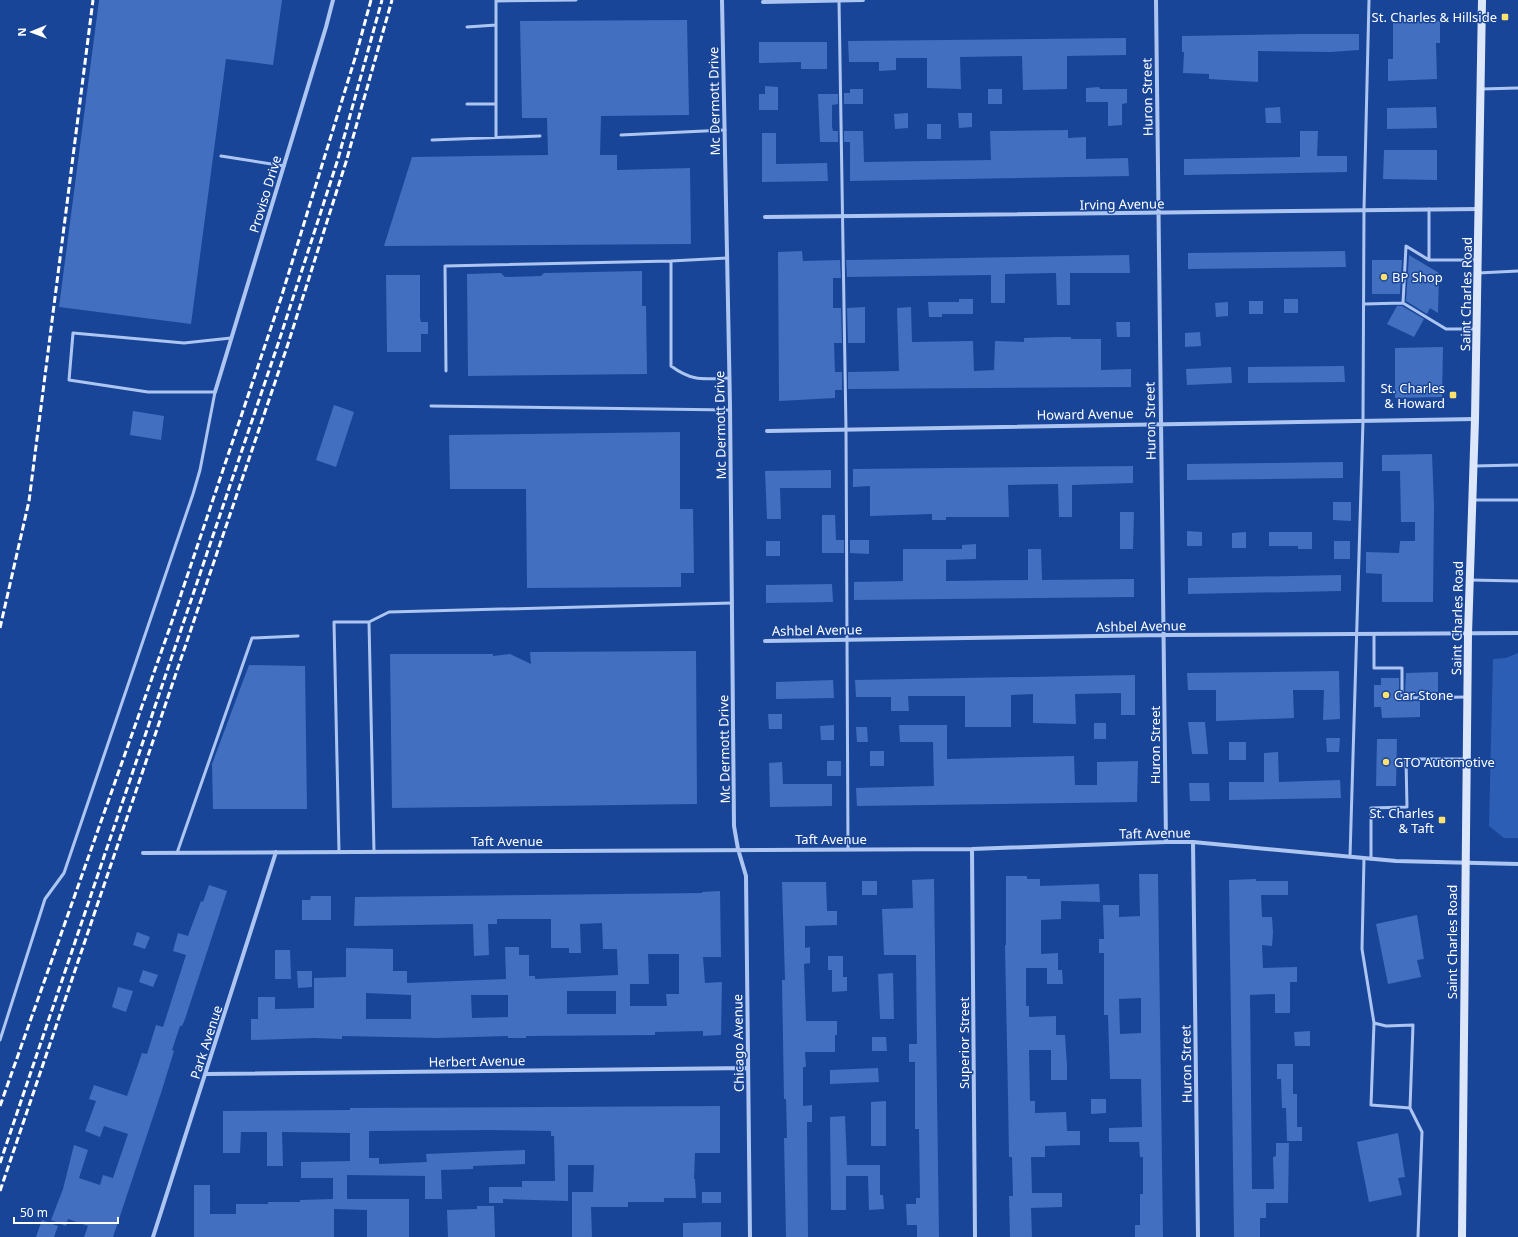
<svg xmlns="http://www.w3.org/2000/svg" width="1518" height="1237" viewBox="0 0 1518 1237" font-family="'Noto Sans',sans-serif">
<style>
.green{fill:#2d5eb6}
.building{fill:#426fbf;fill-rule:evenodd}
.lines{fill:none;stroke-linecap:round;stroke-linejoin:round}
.lane{stroke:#adc6f1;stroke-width:3}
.street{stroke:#adc6f1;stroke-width:4}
.secondary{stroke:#dce7fc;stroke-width:8}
.rail{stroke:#fff;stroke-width:3;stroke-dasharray:7 3;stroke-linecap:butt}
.poi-dot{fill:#ffe26d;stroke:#194598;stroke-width:1.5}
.labels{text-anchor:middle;stroke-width:3;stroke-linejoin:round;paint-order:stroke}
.poi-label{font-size:13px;fill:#fff;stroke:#194598;text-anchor:end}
.street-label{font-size:13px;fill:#fff;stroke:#194598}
</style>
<rect width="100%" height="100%" fill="#194598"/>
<path class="green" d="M1518,653v185h-14l-15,-12 4,-167 13,-1z"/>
<path class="building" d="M99,0h183l-9,65 -47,-6 -35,265 -132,-17z
M687,20l2,95 -88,1 -1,39h17v15l73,-2 1,76 -307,2 28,-89 136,-2 -1,-37h-25l-2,-97z
M1393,21h47v22h-4l1,36 -49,2v-22h5z
M1305,34h54v16l-29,2 -72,-1v31l-49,-3v-5l-26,-1 1,-21h-2v-16z
M1126,38v17l-59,1v33l-44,1 -1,-34 -62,1 1,32 -34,-1v-30h-31v12l-17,1v-9h-30l-1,-21z
M759,42h68v27h-26v-7l-42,1z
M765,86l13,1v23h-19v-16h6z
M1099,87l1,2h27v14l-5,1v21l-14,1v-24h-22v-14z
M850,89h13v15h-19v-11h6z
M988,89h14v15h-14z
M818,94h20v10l-6,1v22l1,4h5v11h-18z
M1280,107l1,16h-15l-1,-15z
M1436,107l1,21 -50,1v-21z
M908,113v15l-13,1 -1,-15z
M958,113h14v14l-13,1z
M927,124h14v15h-14z
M1068,130v8l18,-1v22l42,-1 1,18 -279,5v-39h-6v-11h19l1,31 127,-2 -1,-29z
M1300,131h18l-1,25h30v16l-163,3v-16l116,-2z
M762,133h14v31l51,-1 1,18 -66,1z
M1384,150h53v30l-54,-1z
M802,251l1,10 37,-1 1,18h-8v30h8l1,35h-8l1,29h7v18h-7v8l-56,3 -1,-149z
M1345,251l1,16 -158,2v-16z
M1129,255l1,18h-60v32h-13l-1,-32 -51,1v29h-14v-28l-144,2 -1,-17h4z
M1409,255l30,18 -1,40 -8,-5 -3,6 -21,-13z
M1372,260h30l-2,34h-28z
M642,271v35h4l1,68 -179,2 -1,-102 34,-1 4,4 36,-1 3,-3z
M386,275h34v43l1,4h7v12h-7v18h-34z
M959,299h14v15h-31v3h-13l-1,-15h31z
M1284,299h14v14h-14z
M1249,301h14v13h-14z
M1228,302v14l-12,1 -1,-14z
M1397,306h5l22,13 -10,18 -27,-13z
M865,307v36h-17l-1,-35z
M911,307l1,35 61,-1 1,30 20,-1 1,-29 29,1v-4l33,-1h14v2h30v31l30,-1v18l-283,2v-17l51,-1 -2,-63z
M1116,322h14v15h-13z
M1200,332l1,14 -16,1v-14z
M1443,347l-1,50 -47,1v-50z
M1344,366l1,16 -97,1v-16z
M1231,367l1,16 -45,2 -1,-16z
M334,405l20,7 -18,55 -20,-7z
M133,411l31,5 -3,24 -31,-5z
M680,432v77h13l1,64h-13v14l-154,1 -1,-99h-76l-1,-54z
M1432,454l2,52 -1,96h-51v-28l-16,-1v-21l33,1 1,-12h15v-19h-14l-1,-51h-18v-16z
M1343,462v16l-156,2v-16z
M1133,466v17l-61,2v32h-13l-1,-33 -50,1 1,32h-63v3h-14v-6l-62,2v-30l-17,1v-18z
M831,470v18h-51l1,31h-14l-2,-48z
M1333,502h18v19l-18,-1z
M1120,512h14l-1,37h-13z
M822,515h13l1,25h8v13h-22z
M1187,531l15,1v14h-15z
M1246,532v16h-14v-15z
M1269,532h43v17h-14v-3h-29z
M850,540h19v14l-19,-1z
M766,541h14v15h-14z
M1334,541h16v18h-16z
M976,544v15l-30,1v21l82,-1v-31h13l1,31 92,-1v18l-280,3v-18l49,-1v-32h59v-4z
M1341,575v16l-153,3v-16z
M832,584l1,18 -67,1v-18z
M696,651l1,153 -305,4 -2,-154h103v2l17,-2 21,10 -1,-12z
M249,665l56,1 2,143h-94l-1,-45z
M1339,671l1,48 -17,1 1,-30h-31l1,28 -78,3v-31h-28l-1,-17z
M1438,672v20l-33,3 1,-22z
M1135,675v40h-14v-22l-46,1 1,30 -43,-1v-29l-22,1v32h-46v-31h-57l1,15h-18v-14h-35l-1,-17z
M1381,678h18v21l3,2h18v16l-38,1 -1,-11h-7v-22h7z
M833,680l1,18 -58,1v-17z
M768,714h14v15h-13z
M1188,722h17l3,32h-16z
M1094,723h12v16h-12z
M834,725v15h-13l-1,-14z
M899,725h48v34l127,-3 1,29h22v-23l41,-1 -1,41 -280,4 -1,-18 78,-2 -1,-44h-33z
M856,727h11l1,15h-11z
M1326,738h14l-1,14h-12z
M1377,739h20l-1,47h-20z
M1229,742h17v18h-17z
M870,751h14v15h-14z
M1278,752l1,30 61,-2 1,18 -112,2v-18h35v-29z
M827,761h14v15h-14z
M782,762l1,22h49v22l-62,1 -1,-44z
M1189,783h20l1,18h-20z
M1139,874h19l5,363h-28v-12h5v-31h3v-37h-3l-1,-15h-30v-14l33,-1 -1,-48h-31l-2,-64h-4v-62h-5v-14h5l-1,-34h16v12l21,-1zM1141,998v35l-21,1 -1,-35z
M1006,876h21v3h13v7l59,-2 1,18 -39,-1v18l-20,1v34l17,-1v17h4l1,14h-16v-16h-21v38h3v11l27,-1v19h9l2,31v14h-16v-30h-22l1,51h5v12l31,-1 1,19h13v14l-35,1v11h-14l1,36h30v14l-31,1 1,29h-22l-1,-41h4l-1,-39h-3l-1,-61 -3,-151h1z
M934,879l5,358h-22v-12h-10l-1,-21h10v-6h4l-1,-69h-4v-67h-6v-18h8l-1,-89h-32l-2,-46 31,-1 -1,-28z
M1256,879v2h32v14h-27l1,22h10l1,15 -1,14 -10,-1 1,23 34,-1v15h-7v31h-15v-19l-25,1 2,194h22l-1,-32 3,-1v-13h13l-1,60h-22v15h-6v19h-26l-5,-357z
M862,881h15v14h-15z
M782,882h44l1,29h10v14l-32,1v22l5,-1v16l-6,1 2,57h31v14h-2v17h-30l1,15h-3v39l9,-1v17h-5l1,115h-22l-2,-99h3l-1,-39h-2l-2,-119h3z
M209,885l18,6 -42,128 -3,7h-2l-8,24 2,1 -13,42 -48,144h-29l4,-11 -20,-7 -2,7 -15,-6 12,-31 11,-44 14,5 -9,28 21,7 3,-10 10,3 15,-44 -24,-8 -4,11 -15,-6 11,-30 -7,-2 5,-14 33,11 15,-43 5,1 9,-29 7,2 23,-72 -13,-4 5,-18 10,3 13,-35 2,1z
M720,891l1,66h-18l2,26 17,-1 -1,53 -18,1v-5l-48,1v3l-129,1v2h-18v-2l-70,2 -96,-2v3l-28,-1 -63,2v-21h7v-22h17v12l39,-1v-30l32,-1v-29l47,1v22h14v12l99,-4 -1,-32h14v8h10v21h6v3l83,-4 -1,-26h-14l-1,-26 -22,1 1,29h-12v-5h-18v-29h-54v5h-9l1,31 -15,1 -1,-32 -119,2 1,-29 347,-4v-1zM648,954h31v40h-13l1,12h-37v-22h19zM567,991h49v23h-49zM366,993l45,2v24h-45zM471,995h37v22l-36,1z
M311,896h20v24h-29v-20h8z
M1417,915l7,44 -7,1 4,17 -33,7 -12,-60z
M137,932l13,5 -5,12 -12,-4z
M275,950h15l1,29h-16z
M828,956h15v21h4v14l-15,1v-22h-4z
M143,970l15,5 -5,12 -14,-5z
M297,971h15v16l-14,1z
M893,973l1,46h-14l-2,-45z
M118,987l15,4 -7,21 -14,-5z
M1310,1031v15h-15l-1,-14z
M872,1037h14l1,14h-15z
M1277,1064h16v30h4v33h5v14h-15l-1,-33h-4l-1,-29h-4z
M878,1068l1,14 -49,2v-14z
M1091,1099h15v14l-15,1z
M886,1101v45h-15v-44z
M720,1106v47h-25l-1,26h1l1,19h-32v4h-36v5h-37l1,30h-20v-45h21l1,-27h-26v36l-65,-2v4h-14v-16h33v-6h33l-1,-45h-3v-5l-61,-1 -121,1v27h10v6l48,-2 -1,-8 99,-4v14l-52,2v3l-32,1 1,29h-17v-23l-78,-1v24h62v38h-42v-27l-33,-1v28h-140v-52h16v29h26v-10h32v-2h32v-2l33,-1v-21h-32v-16l49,-1v-28l-68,-1 1,34h-16v-34h-26l-1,21h-17v-42l127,-1v-2z
M845,1116l2,49h33v30h3l1,14 -15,1 -1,-34h-22v34h-15l-1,-93z
M1398,1133l7,44 -7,1 4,17 -33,7 -12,-60z
M702,1192h19v11h-19z
M477,1206h17l1,31h-47l-1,-27 30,-1z
M42,1220l16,6 -4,11h-18z
M721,1222v15h-38v-14z"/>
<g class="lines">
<path class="lane" d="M839,0l7,429 2,420
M467,27l29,-2
M1481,89l37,-1
M467,104h29
M621,135l104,-5
M496,137v-136l80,-1
M432,140l108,-4
M221,156l63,10
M1429,209v51h48
M727,258l-56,3v105c22,16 32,13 58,12
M1429,260l-23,-14 -3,57 43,26h29
M1478,273l40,-2
M1364,304l39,-1
M446,371l-1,-105 226,-5
M431,406l299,4
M1474,466l44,-1
M1472,500h46
M1470,580l48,1
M1374,635v33h28v30l65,-1
M339,852l-5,-230h35
M374,852l-5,-230 20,-10 343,-9
M177,853l75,-215 46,-2
M1350,857l13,-436 1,-212 5,-209
M1364,858l-2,91 12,74 12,3 27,-1 -3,83 12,24 -4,105
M1371,859v-51l36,-1 -1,-48h60
M1374,1023l-3,82 39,3
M0,1040l45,-141 19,-26 129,-379 7,-24 15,-78h-67l-79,-12 4,-47 111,10 47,-5"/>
<path class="street" d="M722,0l8,405 4,421 4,23 8,27 4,361
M1156,0l10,842
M763,2l100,-2
M765,217l714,-8
M215,392l111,-365 7,-27
M767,431l708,-12
M765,641l399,-6 354,-2
M1193,842l5,395
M972,849l3,388
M143,853l829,-4 194,-7h27l203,19 122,3
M207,1074l541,-6
M153,1237l123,-385"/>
<path class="secondary" d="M1462,1237l6,-603 7,-215 7,-419"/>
<path class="rail" d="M0,628l29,-127 64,-501
M0,1106l169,-476 112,-332 75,-243 15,-55
M0,1163l278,-819 60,-185 44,-159
M0,1191l287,-844 59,-185 46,-162"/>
</g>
<g class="poi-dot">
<rect x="1501" y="13" width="8" height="8" rx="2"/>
<circle cx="1384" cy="277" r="4"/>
<rect x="1449" y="391" width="8" height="8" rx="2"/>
<circle cx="1386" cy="695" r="4"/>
<circle cx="1386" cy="762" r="4"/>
<rect x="1438" y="816" width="8" height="8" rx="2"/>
</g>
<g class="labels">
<g class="poi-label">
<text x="1497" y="22">St. Charles &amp; Hillside</text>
<text x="1392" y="282" text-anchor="start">BP Shop</text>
<text x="1445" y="393">St. Charles<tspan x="1445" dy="15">&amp; Howard</tspan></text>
<text x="1394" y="700" text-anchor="start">Car Stone</text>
<text x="1394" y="767" text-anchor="start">GTO Automotive</text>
<text x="1434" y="818">St. Charles<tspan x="1434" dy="15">&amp; Taft</tspan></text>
</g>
<g class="street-label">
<text transform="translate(1147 97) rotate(-91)" y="5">Huron Street</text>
<text transform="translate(714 101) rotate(-91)" y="5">Mc Dermott Drive</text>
<text transform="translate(265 194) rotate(-73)" y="5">Proviso Drive</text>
<text transform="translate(1122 204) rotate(-1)" y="5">Irving Avenue</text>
<text transform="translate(1466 294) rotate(-89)" y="5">Saint Charles Road</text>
<text transform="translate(1085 414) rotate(-1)" y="5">Howard Avenue</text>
<text transform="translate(1150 421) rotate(-91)" y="5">Huron Street</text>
<text transform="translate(720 425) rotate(-91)" y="5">Mc Dermott Drive</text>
<text transform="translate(1457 618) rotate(-89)" y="5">Saint Charles Road</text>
<text transform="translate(1141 626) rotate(-1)" y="5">Ashbel Avenue</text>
<text transform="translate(817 630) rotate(-1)" y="5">Ashbel Avenue</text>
<text transform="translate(1155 745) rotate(-90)" y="5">Huron Street</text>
<text transform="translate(724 749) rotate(-91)" y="5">Mc Dermott Drive</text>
<text transform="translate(1155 833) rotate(-1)" y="5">Taft Avenue</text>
<text x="831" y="844">Taft Avenue</text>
<text x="507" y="846">Taft Avenue</text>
<text transform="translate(1452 942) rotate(-90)" y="5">Saint Charles Road</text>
<text transform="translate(206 1042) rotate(-72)" y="5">Park Avenue</text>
<text transform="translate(738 1043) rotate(-91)" y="5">Chicago Avenue</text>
<text transform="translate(964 1043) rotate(-90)" y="5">Superior Street</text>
<text transform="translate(477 1061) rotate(-1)" y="5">Herbert Avenue</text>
<text transform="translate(1186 1064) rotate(-91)" y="5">Huron Street</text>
</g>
</g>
<g transform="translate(32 32) rotate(269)" stroke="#194598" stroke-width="3" paint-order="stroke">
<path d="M0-3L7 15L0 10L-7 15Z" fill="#ffffff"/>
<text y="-6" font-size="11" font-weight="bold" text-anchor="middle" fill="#ffffff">N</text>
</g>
<path d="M14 1217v6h104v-6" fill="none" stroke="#ffffff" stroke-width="2"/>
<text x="20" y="1217" font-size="12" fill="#ffffff" stroke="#194598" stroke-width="3" paint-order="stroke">50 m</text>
</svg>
